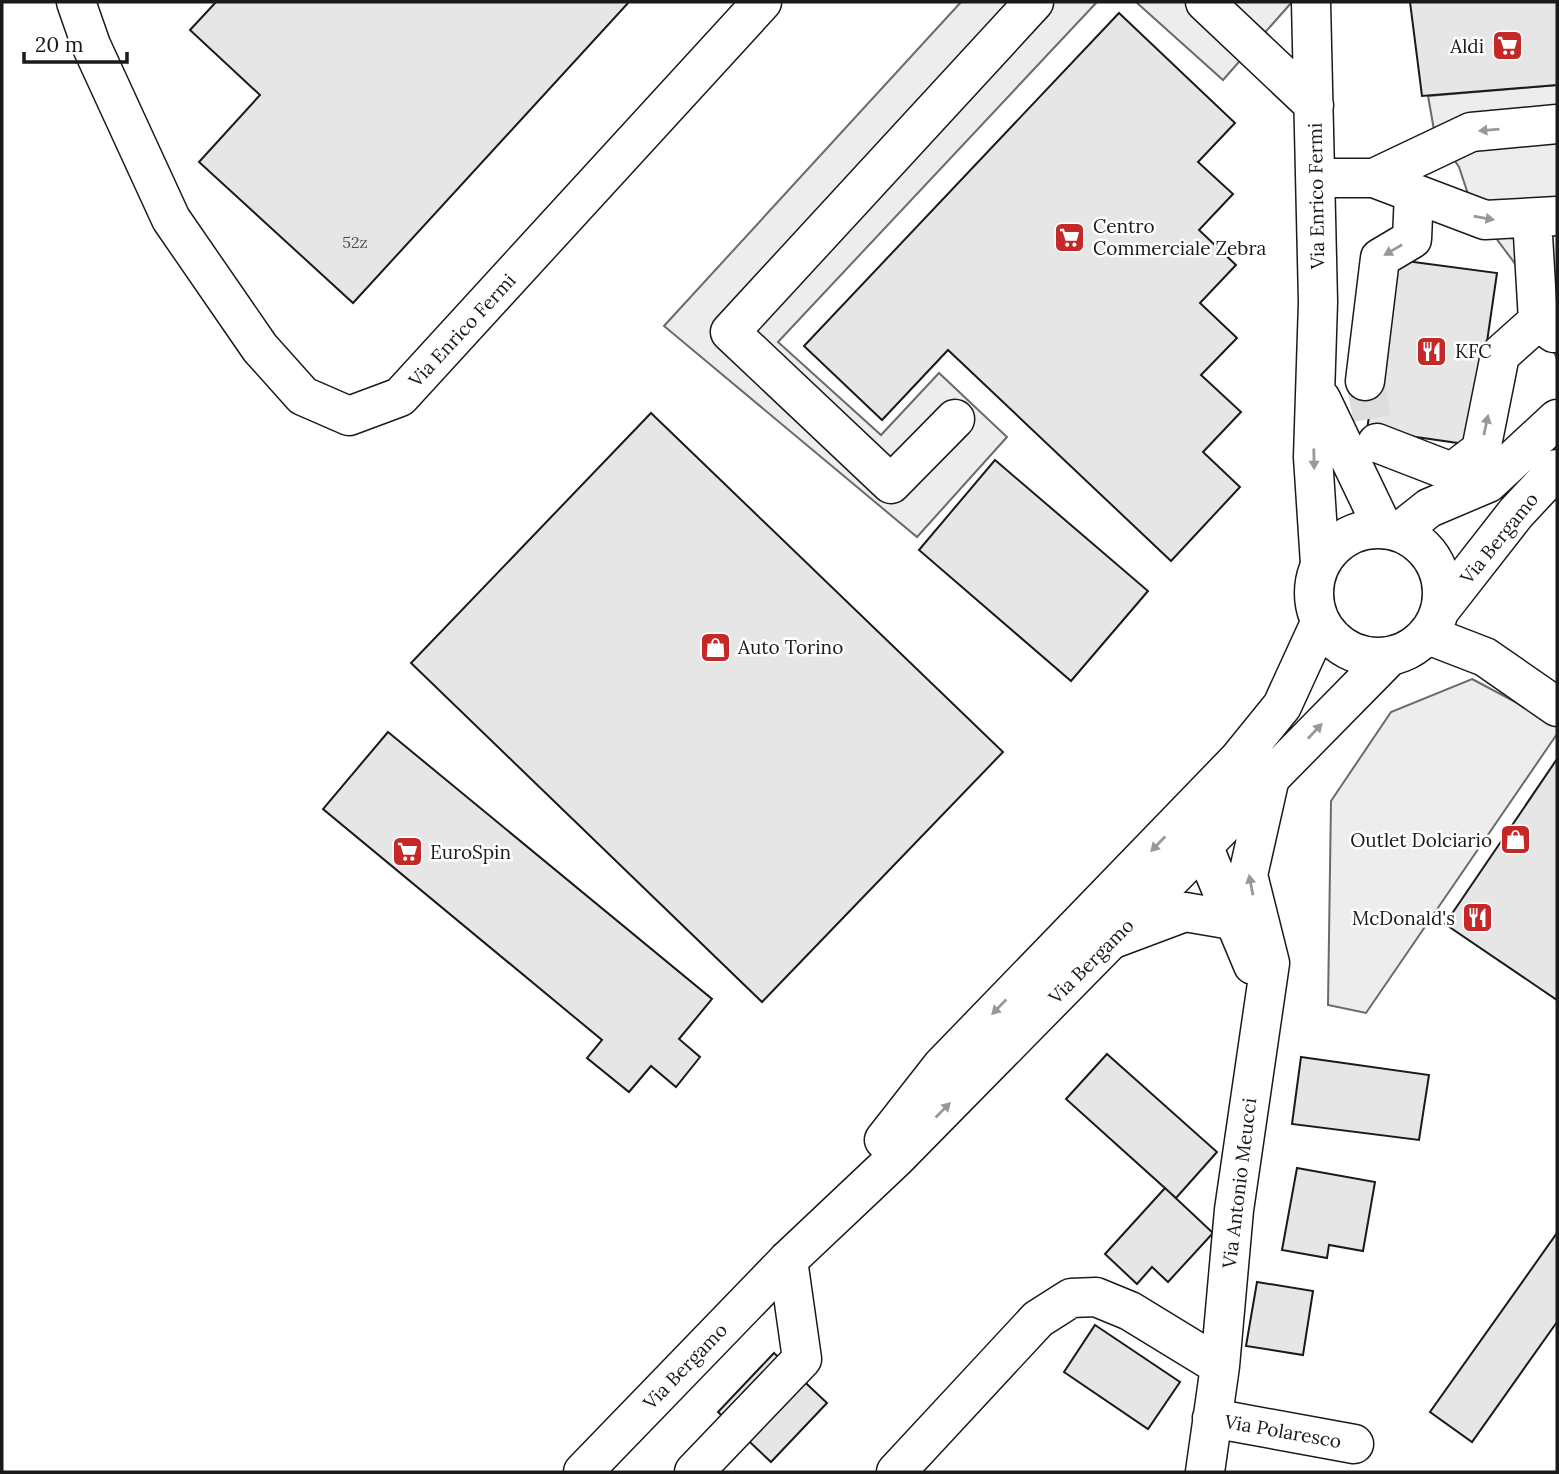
<svg xmlns="http://www.w3.org/2000/svg" width="1559" height="1474" viewBox="0 0 1559 1474" font-family="Lora,serif">
<style>
.built{fill:#ededed;stroke:#6a6a6a;stroke-width:2}
.building{fill:#e6e6e6;stroke:#1a1a1a;stroke-width:2}
.lines{fill:none;stroke-linecap:round;stroke-linejoin:round}
.minor-tunnel{stroke:#ddd;stroke-width:38;stroke-dasharray:38 19;stroke-linecap:butt}
.minor-casing{stroke:#1a1a1a;stroke-width:41}
.major-casing{stroke:#1a1a1a;stroke-width:41}
.minor{stroke:#fff;stroke-width:38}
.major{stroke:#fff;stroke-width:38}
.oneway{fill:#989898}
.labels{text-anchor:middle;stroke-width:5;stroke-linejoin:round;paint-order:stroke}
.number-label{font-size:16px;fill:#4d4d4d}
.poi-label{font-size:19px;fill:#1a1a1a;stroke:#fff;text-anchor:start}
.street-label{font-size:19px;fill:#1a1a1a;stroke:#fff}
</style>
<rect width="100%" height="100%" fill="#fff"/>
<path class="built" d="M961,2h136l-319,340 103,93 58,-62 68,64 -90,100 -253,-211z
M1136,2h156l-69,78z
M1557,85v274l-38,-90 -47,-63 -13,-39 -25,-37 -6,-34z
M1472,679l85,45v10l-191,279 -38,-8 3,-204 60,-89z"/>
<path class="building" d="M216,2h413l-276,301 -154,-141 61,-67 -70,-65z
M1410,2h147v83l-135,11z
M1119,13l116,110 -37,39 35,32 -34,36 37,35 -36,38 37,35 -36,37 40,37 -38,40 37,35 -69,74 -223,-211 -66,70 -78,-74z
M1391,259l106,14 -25,172 -105,-15z
M651,413l352,339 -241,250 -351,-339z
M995,460l153,131 -77,90 -152,-131z
M388,732l324,267 -33,40 21,18 -24,30 -25,-21 -22,26 -42,-34 15,-18 -279,-231z
M1557,759v241l-112,-76z
M1107,1054l110,98 -41,46 -110,-99z
M1301,1057l128,18 -10,65 -127,-16z
M1297,1168l78,14 -12,69 -34,-6 -2,13 -45,-8z
M1165,1188l48,45 -45,49 -16,-15 -15,17 -32,-30z
M1557,1233v89l-85,120 -42,-30z
M1257,1282l56,9 -10,64 -57,-9z
M1095,1325l85,57 -32,47 -84,-57z
M774,1353l53,50 -56,59 -53,-50z"/>
<g class="lines">
<path class="minor-tunnel" d="M1365,381l12,62"/>
<defs>
<path id="minor" d="M76,2l15,43 80,174 89,129 43,48 46,20 51,-19 362,-395
M1205,2l109,103
M1311,2l7,300 -5,155 7,107
M1316,178h58l111,42 72,-4
M1374,178l97,-46 86,-8
M1532,218l6,103 16,12 3,-4
M1365,381l15,-123 32,-19 2,-46
M1321,399l62,129
M955,419l-64,65 -161,-152 304,-330
M1377,443l75,29 29,-22 19,-95 38,-34
M1428,635l57,22 72,50
M1209,817l-7,13 2,18 49,117
M1113,939l72,-27 47,8
M1212,1418l142,26
M694,1472l108,-113 -14,-99
M896,1472l142,-153 33,-21 25,-1 34,14 90,55
M1205,1472l15,-106 14,-156 36,-247 -22,-88 21,-93"/>
<path id="major" d="M1314 593a64 64 0 1 1 128 0a64 64 0 1 1-128 0Z
M1400,531l29,-23 59,-25 69,-64
M1441,609l75,-96 41,-44
M884,1140l58,-74 297,-307 43,-53 38,-83
M583,1472l205,-212 108,-102 492,-500"/>
</defs>
<use href="#minor" class="minor-casing"/>
<use href="#major" class="major-casing"/>
<use href="#minor" class="minor"/>
<use href="#major" class="major"/>
</g>
<defs><path id="oneway-solid" d="M-6-.8H1V-3.2L6.5 0L1 3.2V.8H-6Z" transform="scale(1.75)"/></defs>
<g class="oneway">
<use href="#oneway-solid" transform="translate(1489 130) rotate(175)"/>
<use href="#oneway-solid" transform="translate(1484 218) rotate(10)"/>
<use href="#oneway-solid" transform="translate(1393 250) rotate(150)"/>
<use href="#oneway-solid" transform="translate(1486 425) rotate(-78)"/>
<use href="#oneway-solid" transform="translate(1314 459) rotate(89)"/>
<use href="#oneway-solid" transform="translate(1315 731) rotate(-47)"/>
<use href="#oneway-solid" transform="translate(1158 844) rotate(134)"/>
<use href="#oneway-solid" transform="translate(1251 885) rotate(-101)"/>
<use href="#oneway-solid" transform="translate(999 1007) rotate(134)"/>
<use href="#oneway-solid" transform="translate(943 1110) rotate(-45)"/>
</g>
<defs>
<symbol id="supermarket-square" viewBox="-11 -11 22 22"><rect x="-9" y="-9" width="18" height="18" rx="4" fill="#c62828" stroke="#fff"/><path d="M-6-5.5h2.5l.6 2H6L4.5 2H-2.5L-4.4-4H-6ZM-1.5 3.2a1.3 1.3 0 1 0 .1 0ZM3 3.2a1.3 1.3 0 1 0 .1 0Z" fill="#fff"/></symbol>
<symbol id="restaurant-square" viewBox="-11 -11 22 22"><rect x="-9" y="-9" width="18" height="18" rx="4" fill="#c62828" stroke="#fff"/><path d="M-5-6h1v4h1v-4h1v4h1v-4h1v5L-1.5 .5V6h-2V.5L-5-1ZM5-6V6H3V1.5H1.5Q1.5-4 5-6Z" fill="#fff"/></symbol>
<symbol id="shop-square" viewBox="-11 -11 22 22"><rect x="-9" y="-9" width="18" height="18" rx="4" fill="#c62828" stroke="#fff"/><path d="M-5-2.5h2.3a2.7 3.5 0 0 1 5.4 0H5L5.5 6h-11ZM-1.5-2.5h3a1.5 2.3 0 0 0-3 0Z" fill="#fff"/></symbol>
</defs>
<g fill-rule="evenodd">
<use href="#supermarket-square" x="1490" y="28" width="35" height="35"/>
<use href="#supermarket-square" x="1052" y="220" width="35" height="35"/>
<use href="#restaurant-square" x="1414" y="334" width="35" height="35"/>
<use href="#shop-square" x="698" y="630" width="35" height="35"/>
<use href="#shop-square" x="1498" y="822" width="35" height="35"/>
<use href="#supermarket-square" x="390" y="834" width="35" height="35"/>
<use href="#restaurant-square" x="1460" y="900" width="35" height="35"/>
</g>
<g class="labels">
<g class="number-label">
<text x="355" y="248">52z</text>
</g>
<g class="poi-label">
<text x="1484" y="53" text-anchor="end">Aldi</text>
<text x="1093" y="233">Centro<tspan x="1093" dy="22">Commerciale Zebra</tspan></text>
<text x="1455" y="358">KFC</text>
<text x="738" y="654">Auto Torino</text>
<text x="1492" y="847" text-anchor="end">Outlet Dolciario</text>
<text x="430" y="859">EuroSpin</text>
<text x="1455" y="925" text-anchor="end">McDonald's</text>
</g>
<g class="street-label">
<text transform="translate(1316 196) rotate(-91)" y="7">Via Enrico Fermi</text>
<text transform="translate(462 330) rotate(-47)" y="7">Via Enrico Fermi</text>
<text transform="translate(1499 538) rotate(-51)" y="7">Via Bergamo</text>
<text transform="translate(1091 961) rotate(-45)" y="7">Via Bergamo</text>
<text transform="translate(1239 1183) rotate(-83)" y="7">Via Antonio Meucci</text>
<text transform="translate(685 1366) rotate(-46)" y="7">Via Bergamo</text>
<text transform="translate(1283 1431) rotate(10)" y="7">Via Polaresco</text>
</g>
</g>
<rect width="1559" height="1474" fill="none" stroke="#1a1a1a" stroke-width="7"/>
<path d="M24 52v10h103v-10" fill="none" stroke="#1a1a1a" stroke-width="3.5"/>
<text x="35" y="52" font-size="21" fill="#1a1a1a" stroke="#ffffff" stroke-width="5" paint-order="stroke">20 m</text>
</svg>
